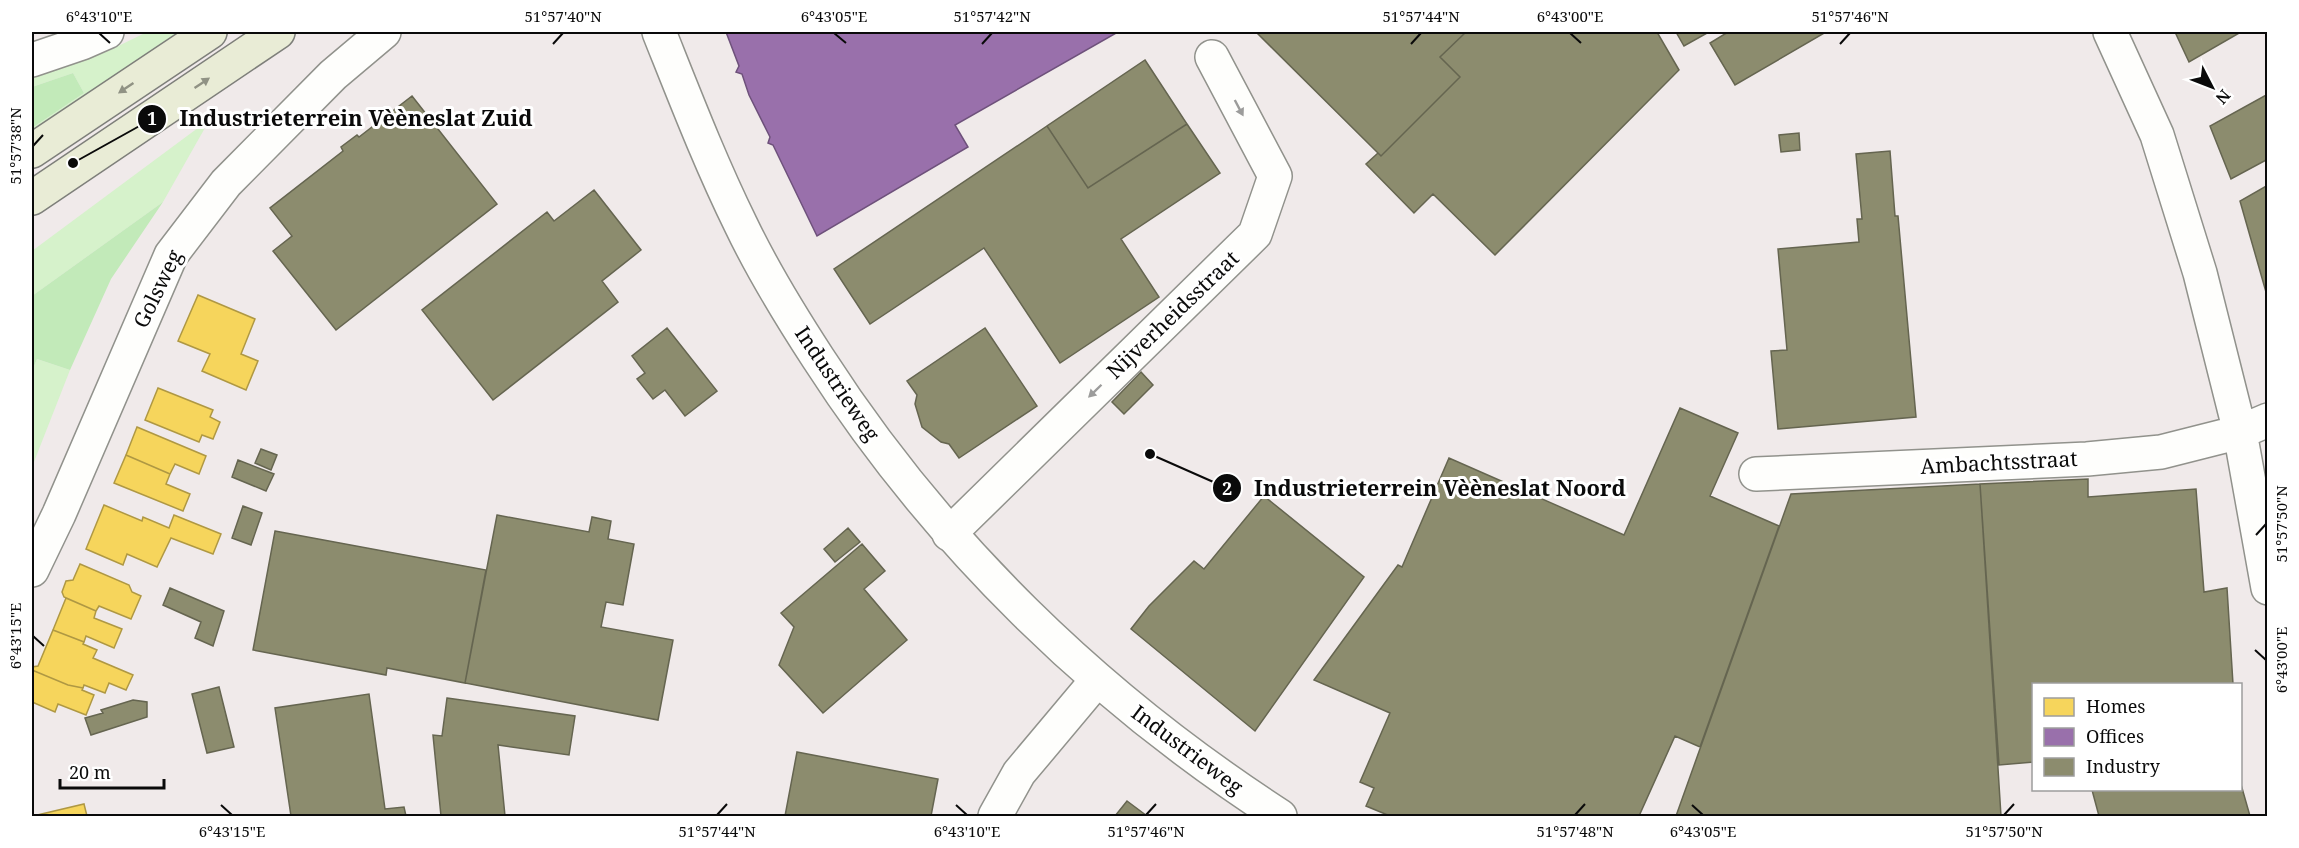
<svg xmlns="http://www.w3.org/2000/svg" width="2299" height="848" viewBox="0 0 2299 848" font-family="'Noto Serif',serif">
<style>
.industrial{fill:#f0eaea;fill-rule:evenodd}
.green{fill:#d6f2cb}
.forest{fill:#c2eab9}
.homes{fill:#f6d55c;stroke:#af9843;stroke-width:1.5}
.offices{fill:#9970ab;stroke:#6e517b;stroke-width:1.5}
.industry{fill:#8c8c6e;stroke:#656550;stroke-width:1.5}
.lines{fill:none;stroke-linecap:round;stroke-linejoin:round}
.minor-casing{stroke:#91928c;stroke-width:36}
.tertiary-casing{stroke:#91928c;stroke-width:36}
.primary-casing{stroke:#7e7f7a;stroke-width:36}
.minor{stroke:#fefefc;stroke-width:33}
.tertiary{stroke:#fefefc;stroke-width:33}
.primary{stroke:#e9ecd6;stroke-width:33}
.oneway{fill:#909284}
.oneway2{fill:#9c9c9b}
.ticks{fill:none;stroke:#0a0a0a;stroke-width:2}
.labels{text-anchor:middle;stroke-width:6;stroke-linejoin:round;paint-order:stroke}
.street-label{font-size:21px;fill:#0a0a0a;stroke:#fff}
.leader{fill:none;stroke:#0a0a0a;stroke-width:2}
.callout-dot{fill:#0a0a0a;stroke:#fff;stroke-width:2}
.mark-label{font-size:18px;text-anchor:middle;font-weight:bold;fill:#fff}
.callout-label{font-size:22px;text-anchor:middle;font-weight:bold;fill:#0a0a0a;stroke:#fff;stroke-width:6;stroke-linejoin:round;paint-order:stroke}
.neatline{fill:none;stroke:#0a0a0a;stroke-width:2}
.ticks-label{font-size:15px;text-anchor:middle;fill:#0a0a0a}
</style>
<rect width="100%" height="100%" fill="#f8faed"/>
<path class="industrial" d="M32,32h2235v784h-2235zM2034,684h206v106h-206z"/>
<path class="green" d="M147,32h43l-158,106v-10l52,-35 -11,-20 -41,14v-9l74,-26z
M210,119l-47,83 -131,94v-45z
M37,359l33,11 -38,97v-96z"/>
<path class="forest" d="M73,73l11,20 -52,35v-41z
M163,202l-52,77 -41,91 -33,-11 -5,12v-75z"/>
<path class="homes" d="M198,295l57,24 -14,35 17,7 -12,29 -44,-19 8,-17 -32,-13z
M158,388l55,22 -3,7 10,5 -7,17 -11,-4 -3,7 -54,-22z
M137,427l69,29 -7,18 -24,-10 -5,10 -44,-19z
M126,455l44,19 -4,10 24,10 -7,17 -69,-28z
M104,505l38,16 1,-4 26,11 5,-13 47,19 -8,20 -42,-16 -14,29 -30,-13 -4,11 -37,-16z
M80,564l49,21 3,7 9,4 -10,23 -32,-13 -3,5 -32,-14 -2,-5 4,-11 7,-1z
M66,598l30,13 -2,7 28,11 -8,19 -28,-12 -2,6 -31,-12z
M53,630l31,12 -1,2 14,6 -4,8 40,17 -7,15 -17,-7 -4,10 -21,-8 -1,3 -15,-3 -36,-15v-3l6,-1z
M32,670l36,15 15,3 -1,2 12,5 -8,20 -28,-11 -3,8 -23,-10z
M84,804l3,12h-54z"/>
<path class="offices" d="M726,32h392l-163,93 13,22 -151,89 -44,-91 -5,-2 2,-6 -21,-42 -7,-21 -6,-2 3,-6z"/>
<path class="industry" d="M1256,32h210l-26,25 20,20 -79,79z
M1466,32h191l22,38 -184,185 -62,-61 -19,19 -48,-49 12,-11 3,3 79,-79 -20,-20z
M1676,32h33l-25,14z
M1728,32h98l-91,53 -25,-42z
M2175,32h66l-52,30z
M1145,60l42,64 -99,64 -41,-62z
M2268,94v65l-37,20 -21,-53z
M412,96l85,108 -161,126 -63,-79 19,-15 -22,-28 73,-57 -2,-4 16,-12 2,2z
M1187,124l33,49 -99,66 38,58 -99,66 -76,-115 -114,76 -36,-55 213,-143 41,62z
M1799,133l1,17 -19,2 -2,-17z
M1890,151l5,65h3l18,201 -138,12 -7,-78 16,-1 -9,-101 81,-7 -2,-23h5l-6,-65z
M2268,185v114l-28,-98z
M594,190l47,60 -39,31 16,21 -125,98 -71,-90 125,-98 7,9z
M667,328l50,63 -32,25 -20,-26 -12,9 -16,-20 8,-6 -13,-17z
M985,328l52,78 -78,52 -10,-14 -8,-2 -19,-15 -7,-23 2,-9 -10,-14z
M1141,372l12,13 -29,29 -12,-12z
M1680,408l58,25 -28,63 69,30 -79,221 -25,-11 -36,80h-249l-24,-10 8,-18 -14,-6 30,-69 -76,-33 84,-115 4,2 47,-109 175,77z
M261,449l16,6 -6,15 -16,-7z
M238,460l36,14 -8,17 -34,-14z
M2088,479v18l108,-8 8,103 23,-4 6,96h-199v78l-35,3 -19,-281z
M1980,484l21,332h-325l115,-322z
M1264,496l100,81 -109,154 -124,-102 18,-23 45,-45 10,8z
M243,506l19,7 -11,32 -19,-7z
M497,515l92,17 3,-15 19,4 -3,18 26,5 -11,61 -17,-3 -5,25 72,13 -15,80 -193,-37z
M848,528l12,14 -25,20 -11,-13z
M275,531l211,39 -21,113 -78,-15 -1,7 -133,-25z
M862,544l23,27 -21,18 43,51 -84,73 -44,-48 15,-38 -13,-14z
M170,588l54,23 -11,35 -18,-8 6,-16 -38,-17z
M219,687l15,60 -27,6 -15,-59z
M369,694l16,115 19,-2 2,9h-115l-16,-108z
M447,698l128,18 -6,39 -71,-10 7,71h-64l-8,-81 9,1z
M133,700l14,2v15l-56,18 -6,-17 18,-5 -2,-3z
M797,752l141,27 -7,37h-146z
M2240,781l10,35h-151l-7,-26h148z
M1127,801l20,15h-32z"/>
<g class="lines">
<defs>
<path id="minor" d="M2110,32l47,103 43,138 40,159 28,156
M32,60l50,-17 25,-11
M1756,474l331,-15 74,-7 79,-20 28,-12
M949,534l306,-300 20,-58 -63,-119
M32,570l27,-56 112,-259 55,-72 107,-108 51,-43
M995,816l24,-43 78,-93"/>
<path id="tertiary" d="M659,32c26,65 51,130 82,193 22,46 49,90 77,133 119,185 278,339 462,458"/>
<path id="primary" d="M32,151l178,-119
M32,198l246,-166"/>
</defs>
<use href="#minor" class="minor-casing"/>
<use href="#tertiary" class="tertiary-casing"/>
<use href="#primary" class="primary-casing"/>
<use href="#minor" class="minor"/>
<use href="#tertiary" class="tertiary"/>
<use href="#primary" class="primary"/>
</g>
<defs><path id="oneway-solid" d="M-6-.8H1V-3.2L6.5 0L1 3.2V.8H-6Z" transform="scale(1.5)"/></defs>
<g class="oneway">
<use href="#oneway-solid" transform="translate(202 83) rotate(-34)"/>
<use href="#oneway-solid" transform="translate(126 88) rotate(146)"/>
</g>
<g class="oneway2">
<use href="#oneway-solid" transform="translate(1239 108) rotate(62)"/>
<use href="#oneway-solid" transform="translate(1095 391) rotate(136)"/>
</g>
<path class="ticks" d="M99,33l11,10M834,33l12,10M1570,33l11,10M553,44l10,-11M982,44l10,-11M1411,44l10,-11M1840,44l10,-11M33,146l10,-11M2256,535l10,-11M33,636l11,10M2255,650l11,10M221,805l11,10M956,805l11,10M1692,805l11,10M717,815l10,-11M1146,815l10,-11M1575,815l10,-11M2004,815l10,-11"/>
<g class="labels">
<g class="street-label">
<text transform="translate(158 289) rotate(-64)" y="7">Golsweg</text>
<text transform="translate(1173 315) rotate(-44)" y="7">Nijverheidsstraat</text>
<text transform="translate(837 384) rotate(56)" y="7">Industrieweg</text>
<text transform="translate(1999 463) rotate(-3)" y="7">Ambachtsstraat</text>
<text transform="translate(1187 750) rotate(37)" y="7">Industrieweg</text>
</g>
</g>
<path class="leader" d="M73 163L152 119M1150 454L1227 488"/>
<g class="callout-dot">
<circle cx="73" cy="163" r="6"/>
<circle cx="1150" cy="454" r="6"/>
<circle cx="152" cy="119" r="15"/>
<circle cx="1227" cy="488" r="15"/>
</g>
<g class="mark-label">
<text x="152" y="125">1</text>
<text x="1227" y="495">2</text>
</g>
<g class="callout-label">
<text x="356" y="126">Industrieterrein Vèèneslat Zuid</text>
<text x="1440" y="496">Industrieterrein Vèèneslat Noord</text>
</g>
<rect width="2299" height="848" fill="none" stroke="#ffffff" stroke-width="66"/>
<rect x="2032" y="683" width="210" height="108" fill="#ffffff" stroke="#9d9d9d" stroke-width="1.5"/>
<rect x="2044" y="698" width="30" height="18" fill="#f6d55c" stroke="#9d9d9d" stroke-width="1.5"/>
<text x="2086" y="713" font-size="18" fill="#0a0a0a">Homes</text>
<rect x="2044" y="728" width="30" height="18" fill="#9970ab" stroke="#9d9d9d" stroke-width="1.5"/>
<text x="2086" y="743" font-size="18" fill="#0a0a0a">Offices</text>
<rect x="2044" y="758" width="30" height="18" fill="#8c8c6e" stroke="#9d9d9d" stroke-width="1.5"/>
<text x="2086" y="773" font-size="18" fill="#0a0a0a">Industry</text>
<g transform="translate(2212 87) rotate(132)" stroke="#ffffff" stroke-width="4.5" paint-order="stroke">
<path d="M0-4.5L10 22L0 15L-10 22Z" fill="#0a0a0a"/>
<text y="-9" font-size="16" font-weight="bold" text-anchor="middle" fill="#0a0a0a">N</text>
</g>
<path d="M60 779v9h104v-9" fill="none" stroke="#0a0a0a" stroke-width="3"/>
<text x="69" y="779" font-size="18" fill="#0a0a0a" stroke="#ffffff" stroke-width="4.5" paint-order="stroke">20 m</text>
<rect x="33" y="33" width="2233" height="782" class="neatline"/>
<g class="ticks-label">
<text x="99" y="22">6°43'10"E</text>
<text x="563" y="22">51°57'40"N</text>
<text x="834" y="22">6°43'05"E</text>
<text x="992" y="22">51°57'42"N</text>
<text x="1421" y="22">51°57'44"N</text>
<text x="1570" y="22">6°43'00"E</text>
<text x="1850" y="22">51°57'46"N</text>
<text transform="translate(16 146) rotate(-90)" y="5">51°57'38"N</text>
<text transform="translate(2282 524) rotate(-90)" y="5">51°57'50"N</text>
<text transform="translate(16 636) rotate(-90)" y="5">6°43'15"E</text>
<text transform="translate(2282 660) rotate(-90)" y="5">6°43'00"E</text>
<text x="232" y="837">6°43'15"E</text>
<text x="717" y="837">51°57'44"N</text>
<text x="967" y="837">6°43'10"E</text>
<text x="1146" y="837">51°57'46"N</text>
<text x="1575" y="837">51°57'48"N</text>
<text x="1703" y="837">6°43'05"E</text>
<text x="2004" y="837">51°57'50"N</text>
</g>
</svg>
